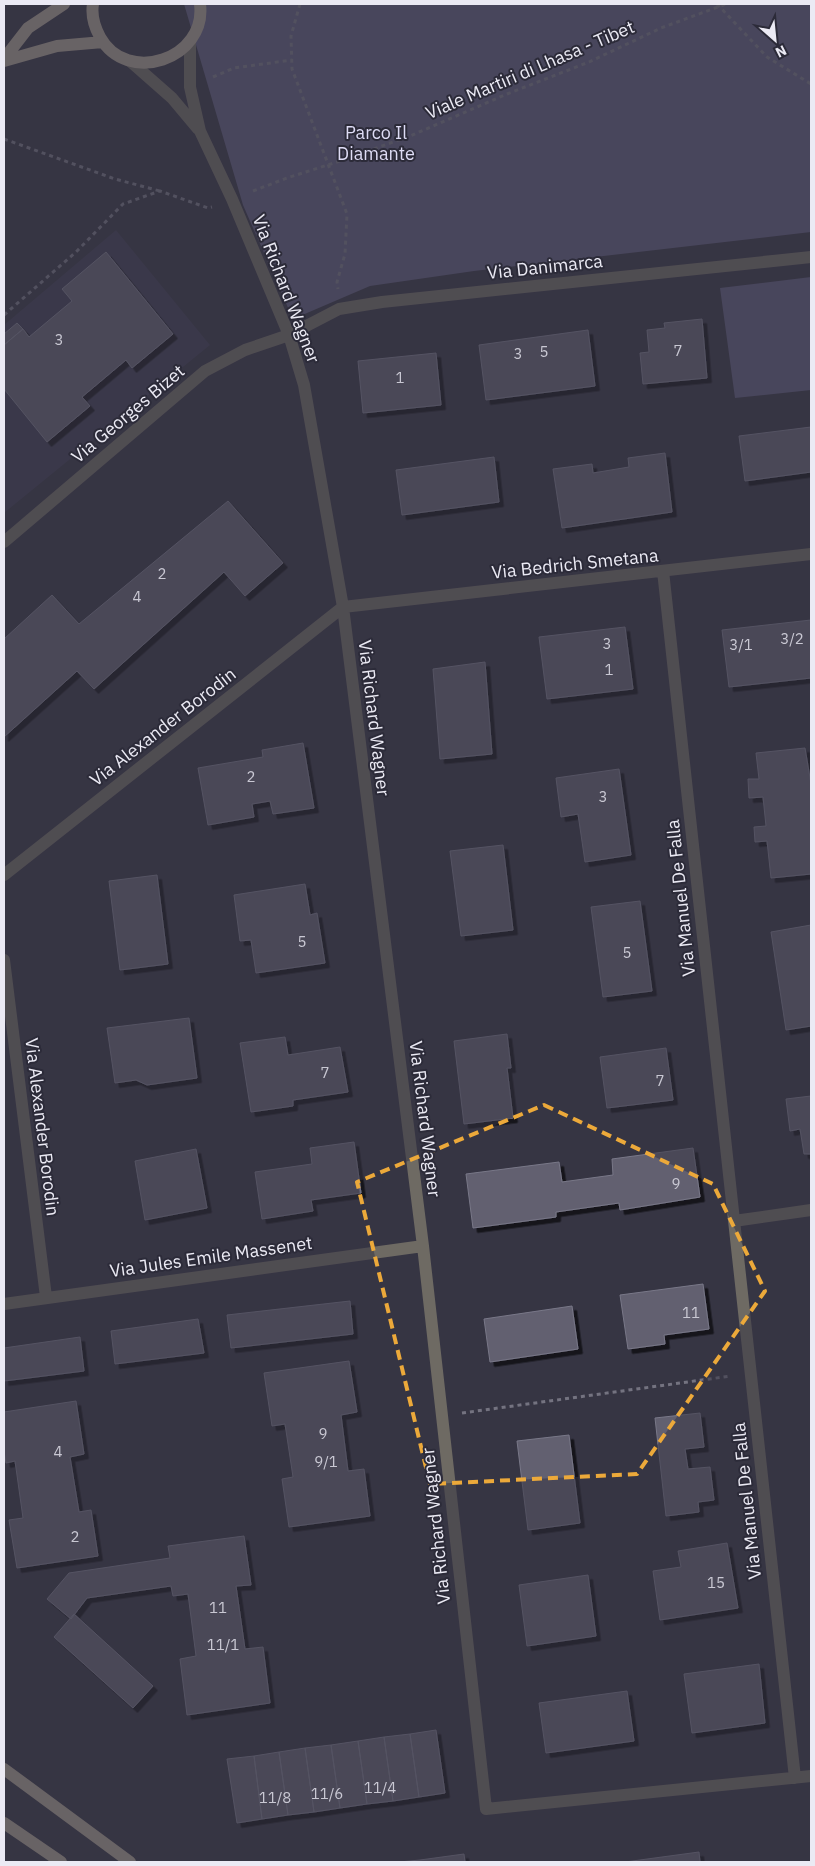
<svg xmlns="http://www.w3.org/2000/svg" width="815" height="1866" viewBox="0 0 815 1866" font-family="'IBM Plex Sans',sans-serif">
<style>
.built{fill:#3f3d52}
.green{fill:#5e5b7a}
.building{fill:#626070;stroke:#797888;filter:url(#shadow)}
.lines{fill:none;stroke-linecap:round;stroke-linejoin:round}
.path{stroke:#747380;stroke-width:3;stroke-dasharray:4 4;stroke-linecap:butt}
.street{stroke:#6e6a63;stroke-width:12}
.primary{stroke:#a59b8e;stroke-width:12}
.marked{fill:none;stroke:#eca93a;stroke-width:4;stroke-dasharray:10 6;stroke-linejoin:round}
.labels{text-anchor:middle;stroke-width:4;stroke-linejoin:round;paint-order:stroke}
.number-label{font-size:15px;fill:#c9c8d3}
.street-label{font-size:18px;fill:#ebeaf4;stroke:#2c2b39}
.park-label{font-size:18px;fill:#dedcf5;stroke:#2c2b39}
</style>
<defs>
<filter id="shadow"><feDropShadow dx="4.5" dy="4.5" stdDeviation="0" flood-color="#0009"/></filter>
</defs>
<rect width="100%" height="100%" fill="#363543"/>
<path class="built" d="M116,230l94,115 -206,168v-188z"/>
<path class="green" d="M184,4h627v228l-337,39 -104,15 -77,33 -50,-114z
M811,277v113l-76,8 -15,-110z"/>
<path class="building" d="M106,252l67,82 -41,34 -6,-8 -44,37 8,9 -43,36 -43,-53v-44l19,-16 6,8 43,-36 -10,-12z
M702,319l5,59 -64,6 -3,-31 9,-1 -2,-22 18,-2 -1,-5z
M17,323l6,6 -19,16v-11z
M588,330l7,56 -109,14 -7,-55z
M436,353l5,52 -78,8 -5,-52z
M811,427v45l-66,9 -6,-45z
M665,453l7,59 -110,16 -9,-59 39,-5 1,9 36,-6 -1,-9z
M494,457l5,45 -97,13 -6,-45z
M228,501l55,62 -38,33 -21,-24 -130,117 -17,-18 -73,66v-98l48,-44 27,29z
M811,620v58l-82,9 -7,-57z
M625,627l8,62 -86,10 -8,-62z
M485,662l7,92 -52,5 -7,-90z
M303,743l11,65 -41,6 -3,-13 -18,3 2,13 -46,8 -10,-57 65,-11 -1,-7z
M805,748l6,36v90l-40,4 -4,-37 -12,1 -1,-15 12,-1 -3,-29 -14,1 -1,-19h11l-3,-26z
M619,769l12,86 -46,7 -7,-48 -17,3 -5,-39z
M503,845l10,85 -52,6 -11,-85z
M157,875l11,89 -48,6 -11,-89z
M305,884l5,31 7,-2 8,50 -69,10 -5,-33 -11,1 -6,-46z
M640,901l12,90 -49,6 -12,-90z
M811,925v101l-25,4 -15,-98z
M189,1018l8,60 -50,7 -11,-5 -21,3 -8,-55z
M507,1034l4,34h-4l6,50 -49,6 -10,-83z
M285,1037l3,18 52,-8 8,45 -55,8v6l-42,6 -11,-69z
M666,1048l7,52 -66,8 -7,-51z
M811,1096v58h-7l-4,-25 -10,2 -4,-32z
M354,1142l7,51 -50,7 2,11 -51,8 -7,-47 57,-8 -2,-16z
M693,1148l7,49 -80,13 -1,-7 -63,9v5l-83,11 -7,-54 93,-12 3,20 51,-7 -1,-16z
M196,1149l11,59 -62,12 -10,-59z
M703,1284l6,45 -45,6 1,9 -37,5 -8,-54z
M350,1301l3,33 -122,14 -4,-33z
M572,1306l6,43 -88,13 -6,-43z
M198,1319l6,34 -89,11 -4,-33z
M80,1337l4,34 -80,10v-33z
M349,1361l8,51 -16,3 7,56 16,-2 6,47 -81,11 -7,-48 11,-2 -8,-53 -13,2 -8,-53z
M76,1401l8,53 -14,3 9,55 12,-2 7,46 -81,12 -8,-48 14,-2 -8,-57 -9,2 -2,-12v-39z
M700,1413l4,34 -19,2 3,20 22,-2 4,33 -16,2 1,10 -33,4 -11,-98z
M569,1435l11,88 -52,7 -11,-89z
M244,1536l7,49 -15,1 9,63 18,-2 7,56 -83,12 -7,-56 16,-3 -8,-62 -15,2 -2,-10 -84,12 -16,21 -24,-20 22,-26 101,-15 -2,-12z
M727,1543l11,65 -78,12 -7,-49 28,-4 -3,-16z
M588,1575l8,61 -69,10 -8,-61z
M74,1614l79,72 -20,22 -79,-71z
M759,1664l6,59 -73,10 -8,-59z
M627,1691l7,50 -88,12 -7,-50z
M436,1730l9,63 -26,4 -9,-63z
M410,1734l9,63 -26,4 -9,-64z
M384,1737l9,64 -26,3 -9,-63z
M358,1741l9,63 -27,4 -9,-63z
M331,1745l9,63 -26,4 -9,-64z
M305,1748l9,64 -26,3 -9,-63z
M279,1752l9,63 -26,4 -8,-63z
M254,1756l8,63 -25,4 -10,-64z
M699,1852l1,10h-75z
M464,1854l1,8h-66l21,-2z"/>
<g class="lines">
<path class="path" d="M300,4l-9,32 1,33 55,145 -2,40 -8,28 1,7
M717,4l50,53 44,27
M213,77l21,-9 58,-8
M4,139l111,40 45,12
M253,191l34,-13 50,-16 73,-26 97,-42 82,-32 72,-34 65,-24
M4,315l72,-63 47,-48 37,-13 48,17 4,-1
M462,1413l269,-37"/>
<path class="street" d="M190,41v46l10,44 32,68 57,136 15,50 39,222 80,639 63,563 325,-33
M130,61l42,37 26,31
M4,542l201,-171 40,-21 44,-15 50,-26 43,-7 429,-45
M663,571l132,1207
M4,875l339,-268 468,-53
M4,960l42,337
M734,1221l77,-11
M4,1304l419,-58"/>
<path class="primary" d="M93,4c-2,12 1,22 7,33 27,49 107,22 100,-33
M4,59l24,-31 36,-24
M4,61l53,-15 46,-4
M4,1769l126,93
M4,1823l57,39"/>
</g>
<path d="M0 0H815V1866H0ZM544,1105l169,79 52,107 -128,183 -207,10 -73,-302z" fill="#363543" fill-opacity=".55" fill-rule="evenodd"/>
<path class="marked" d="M544,1105l169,79 52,107 -128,183 -207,10 -73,-302z"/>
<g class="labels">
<g class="number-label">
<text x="59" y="345">3</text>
<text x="678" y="356">7</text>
<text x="544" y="357">5</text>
<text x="518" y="359">3</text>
<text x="400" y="383">1</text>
<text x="162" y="579">2</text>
<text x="137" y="602">4</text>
<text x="792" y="644">3/2</text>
<text x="607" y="649">3</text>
<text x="741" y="650">3/1</text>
<text x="609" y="675">1</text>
<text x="251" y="782">2</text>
<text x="603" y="802">3</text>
<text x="302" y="947">5</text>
<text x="627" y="958">5</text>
<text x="325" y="1078">7</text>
<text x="660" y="1086">7</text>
<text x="676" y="1189">9</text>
<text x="691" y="1318">11</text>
<text x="323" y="1439">9</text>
<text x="58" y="1457">4</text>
<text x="326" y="1467">9/1</text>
<text x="75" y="1542">2</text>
<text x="716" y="1588">15</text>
<text x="218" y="1613">11</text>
<text x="223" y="1650">11/1</text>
<text x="380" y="1793">11/4</text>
<text x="327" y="1799">11/6</text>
<text x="275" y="1803">11/8</text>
</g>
<g class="street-label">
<text transform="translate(530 70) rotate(-23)" y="6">Viale Martiri di Lhasa - Tibet</text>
<text transform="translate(545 267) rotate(-6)" y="6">Via Danimarca</text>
<text transform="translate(286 289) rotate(69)" y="6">Via Richard Wagner</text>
<text transform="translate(128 414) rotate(-40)" y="6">Via Georges Bizet</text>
<text transform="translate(575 564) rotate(-6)" y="6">Via Bedrich Smetana</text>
<text transform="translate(374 718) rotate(83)" y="6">Via Richard Wagner</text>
<text transform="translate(163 727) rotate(-38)" y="6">Via Alexander Borodin</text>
<text transform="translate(681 898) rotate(-96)" y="6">Via Manuel De Falla</text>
<text transform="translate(425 1119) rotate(83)" y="6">Via Richard Wagner</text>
<text transform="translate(42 1127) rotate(83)" y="6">Via Alexander Borodin</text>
<text transform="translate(211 1257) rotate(-8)" y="6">Via Jules Emile Massenet</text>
<text transform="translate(747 1501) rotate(-96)" y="6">Via Manuel De Falla</text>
<text transform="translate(436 1526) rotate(-96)" y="6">Via Richard Wagner</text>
</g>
<g class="park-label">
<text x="376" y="139">Parco Il<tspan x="376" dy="21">Diamante</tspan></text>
</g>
</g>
<rect width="815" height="1866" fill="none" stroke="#ebeaf4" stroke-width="10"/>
<g transform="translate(775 40) rotate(153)" stroke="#2c2b39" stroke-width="4" paint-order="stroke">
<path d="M0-4L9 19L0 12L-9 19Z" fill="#ebeaf4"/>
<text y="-8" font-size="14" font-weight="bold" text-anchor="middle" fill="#ebeaf4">N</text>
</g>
</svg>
